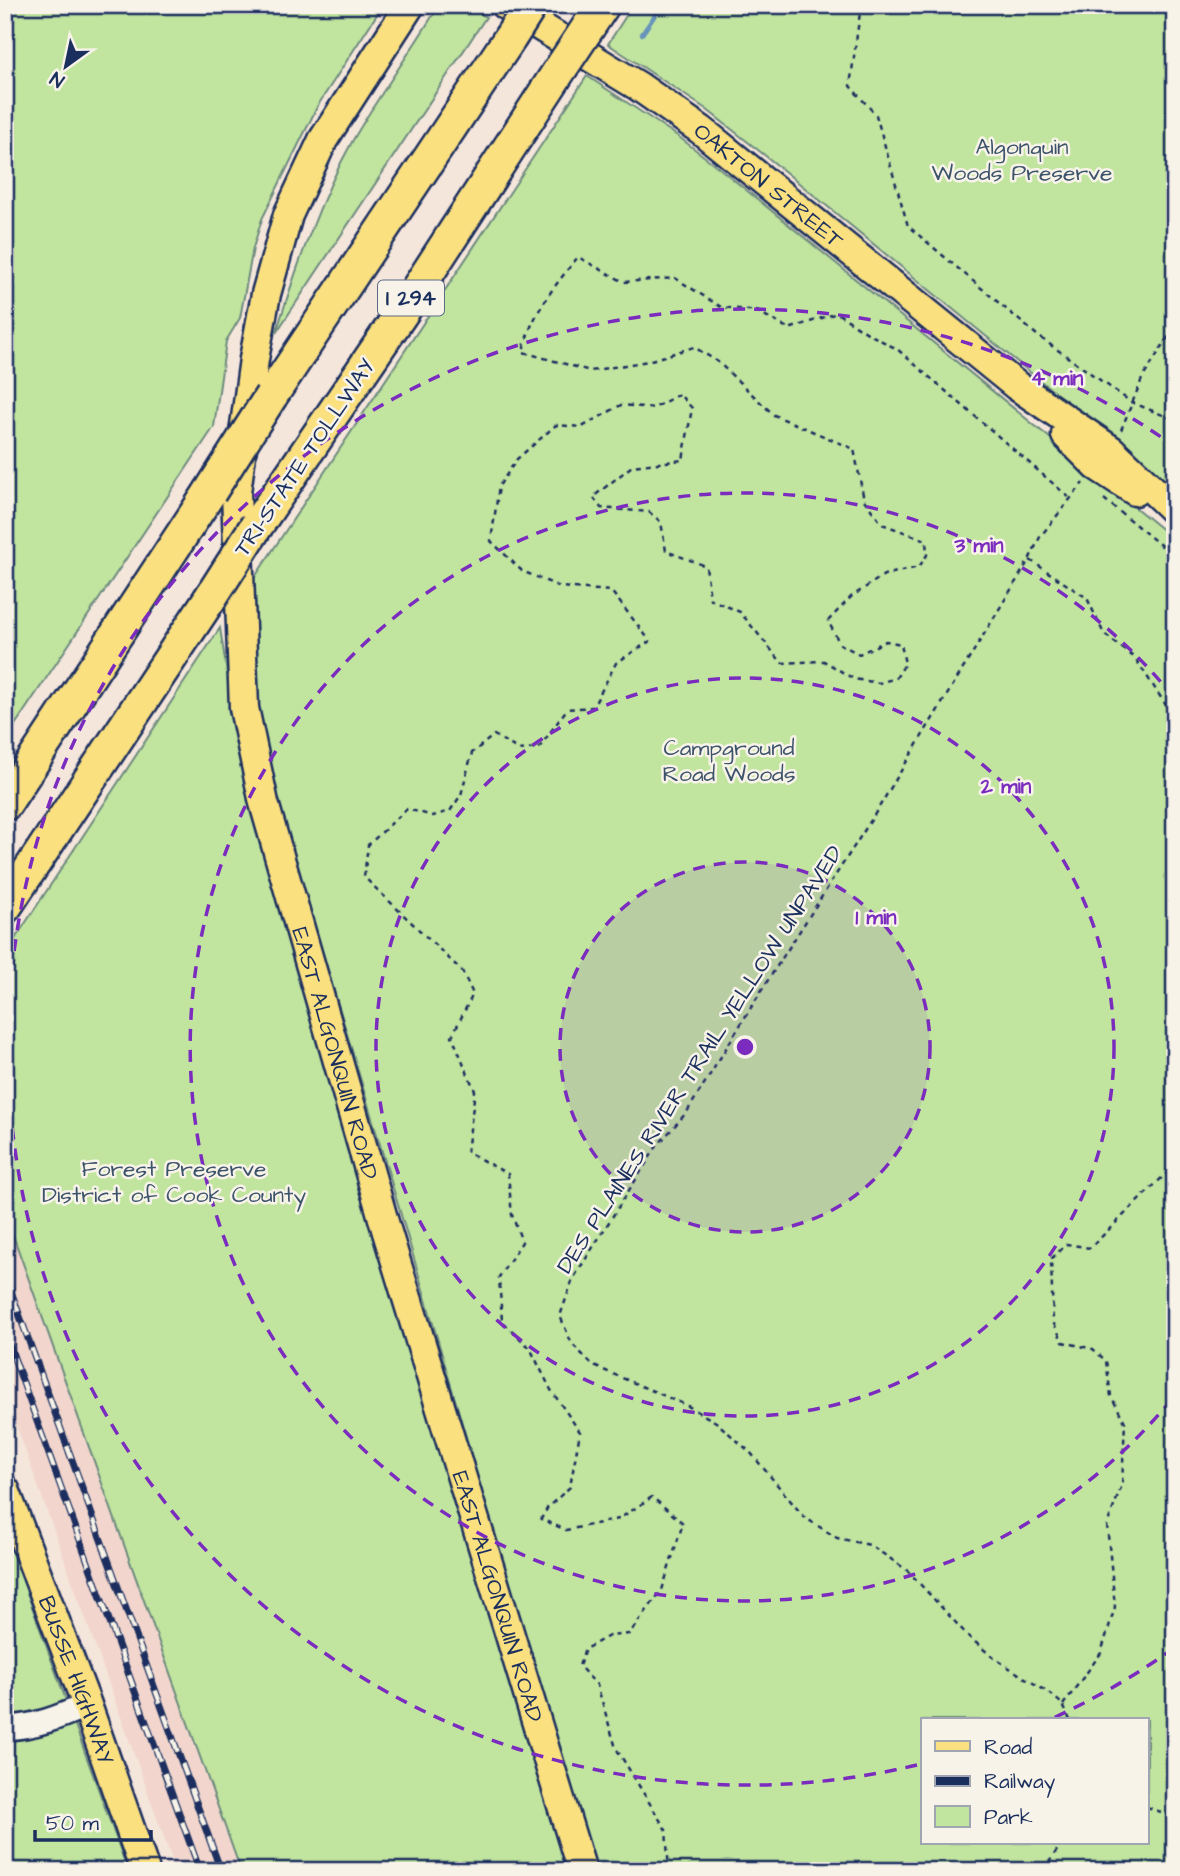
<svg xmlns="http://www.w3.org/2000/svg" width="1180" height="1876" viewBox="0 0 1180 1876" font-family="'Architects Daughter',sans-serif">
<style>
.built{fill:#f2d6cd}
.green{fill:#c1e59f;stroke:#6e8a7e;stroke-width:2;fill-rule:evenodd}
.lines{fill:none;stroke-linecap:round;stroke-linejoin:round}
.stream{stroke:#6794bc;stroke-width:4.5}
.minor-casing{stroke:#1b2f5e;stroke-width:28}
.major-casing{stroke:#1b2f5e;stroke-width:33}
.highway-casing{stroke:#1b2f5e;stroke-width:37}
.path{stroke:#1b2f5e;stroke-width:2.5;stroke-dasharray:5 5;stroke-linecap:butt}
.minor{stroke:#f7f3e8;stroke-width:23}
.major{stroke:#fbe080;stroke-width:28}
.highway{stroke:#fbe080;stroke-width:32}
.rail-casing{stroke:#1b2f5e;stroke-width:7}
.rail{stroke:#f7f3e8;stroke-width:4.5;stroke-dasharray:13;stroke-linecap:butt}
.highway-bridge-casing{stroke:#1b2f5e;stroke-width:37;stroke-linecap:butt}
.highway-bridge{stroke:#fbe080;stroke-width:32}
.ring{fill:none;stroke:#7b2cbf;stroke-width:3.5;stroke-dasharray:12 9}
.labels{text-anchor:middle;stroke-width:5;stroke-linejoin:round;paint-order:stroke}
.shield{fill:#f7f3e8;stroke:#5d6a87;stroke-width:2}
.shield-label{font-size:21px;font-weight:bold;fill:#1b2f5e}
.park-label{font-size:23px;fill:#3c536b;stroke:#f7f3e8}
.street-label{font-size:23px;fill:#1b2f5e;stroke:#f7f3e8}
.centre{fill:#7b2cbf;stroke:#f7f3e8;stroke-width:3.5}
.ring-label{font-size:21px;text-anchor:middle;font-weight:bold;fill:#7b2cbf;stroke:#f7f3e8;stroke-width:5;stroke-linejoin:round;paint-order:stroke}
</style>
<rect width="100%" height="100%" fill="#f5e6dc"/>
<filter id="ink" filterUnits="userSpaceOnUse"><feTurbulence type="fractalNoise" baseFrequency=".0143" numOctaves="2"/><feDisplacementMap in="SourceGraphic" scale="14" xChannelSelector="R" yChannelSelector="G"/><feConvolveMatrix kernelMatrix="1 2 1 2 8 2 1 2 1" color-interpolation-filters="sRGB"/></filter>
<g filter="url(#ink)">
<path class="built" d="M5,1212l237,659h-66l-171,-477z"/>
<path class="green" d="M5,5h378l-65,100 -56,114 -9,29 -13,70 -14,23 -12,86 -209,313z
M447,5h19l20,12 -210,316c21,-67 43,-132 77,-193 24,-42 53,-81 78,-122l7,-9z
M633,5h542v486l-403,-330 -66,-52 -98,-65z
M587,76l92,61 39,30 457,373v1331h-581l-14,-43 -170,-583 -138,-462 -13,-64 -12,-130zM923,1720h224v123h-224z
M220,628l13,84 335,1159h-327l-236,-658v-259z
M5,1532l123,339h-123z"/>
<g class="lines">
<path class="stream" d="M642,34l20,-29"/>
<defs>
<path id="minor" d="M5,1728c30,-1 55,-11 82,-23"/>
<g id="major">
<path id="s1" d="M410,5l-87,135 -35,75 -22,79 -12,65 -18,133 8,216 20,95 122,426 196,642"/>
<path id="s2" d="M505,5l133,81 63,44 316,256 94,64 64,61"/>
<path d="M1066,435l31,31 38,25"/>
<path id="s3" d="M5,1490l82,215 58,166"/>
</g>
<path id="highway" d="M589,26l14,-21
M271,396l239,-358
M257,525l150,-220 154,-237
M5,804l205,-312
M5,907l204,-307"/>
</defs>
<use href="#minor" class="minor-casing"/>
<use href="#major" class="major-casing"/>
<use href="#highway" class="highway-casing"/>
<path class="path" d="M861,5l-11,81 26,29 32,111 130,110 93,66 44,18
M1121,430l21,-51 33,-53
M1104,499l71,58
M1030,560l57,38 17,36 31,24 40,61
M1063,1705l38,-52 14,-46 -8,-82 15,-40 3,-63 -14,-26 -5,-35 -13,-12 -30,-7 -10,-20 -2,-63 16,-15 23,4 85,-83
M1070,1720l-7,-15 -11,-10 -58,-37 -25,-21 -62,-67 -37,-25 -33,-7 -33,-21 -54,-65 -34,-30 -30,-17 -92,-39 -22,-22 -12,-28 13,-37 84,-133 30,-34 76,-124 110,-171 156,-257 11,-23 43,-54
M1147,1807l28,10
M669,1871l-3,-41 -50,-82 -19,-63 -18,-19 6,-17 24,-13 20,-2 33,-44 21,-67 -31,-26 -33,22 -53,11 -25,-11 7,-12 22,-20 10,-55 -29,-42 -21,-42 -28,-27 -3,-44 23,-35 -10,-27 -4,-41 -41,-22 8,-61 -23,-55 21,-42 -11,-23 -98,-94 4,-32 39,-36 26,7 17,-5 11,-16 11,-42 22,-18 25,15 20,-2 28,-39 26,-2 23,-44 34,-22 -39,-50 -51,-4 -38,-16 -31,-30 8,-55 18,-27 39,-34 26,2 39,-22 33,3 25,-14 13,14 -9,52 -51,6 -39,31 8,11 48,4 12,10 5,29 40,15 4,33 30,13 42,51 42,-2 30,18 25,4 17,-5 9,-14 -4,-20 -15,-3 -27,13 -19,-10 -12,-23 23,-24 33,-22 35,-8 8,-12 -1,-15 -44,-16 -18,-24 -10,-51 -80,-34 -56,-53 -24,-15 -46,14 -58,10 -67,-19c7,-36 32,-67 55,-95l46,25 51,-4 46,29 36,4 32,18 48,-16 32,21 28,15 174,150
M1043,1871l19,-28"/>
<use href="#minor" class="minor"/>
<use href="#major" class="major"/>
<use href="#highway" class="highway"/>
<defs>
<path id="rail" d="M5,1275l216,596
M5,1333l195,538"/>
</defs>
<use href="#rail" class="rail-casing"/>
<use href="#rail" class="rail"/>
<defs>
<path id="highway-bridge" d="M510,38l21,-33
M561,68l28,-42
M210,492l61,-96
M209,600l48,-75"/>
</defs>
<use href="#highway-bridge" class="highway-bridge-casing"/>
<use href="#highway-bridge" class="highway-bridge"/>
</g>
</g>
<circle cx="745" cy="1047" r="185" fill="#7b2cbf" fill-opacity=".12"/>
<g class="ring">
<circle cx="745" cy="1047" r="185"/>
<circle cx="745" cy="1047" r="369"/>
<path d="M1172 1399A554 554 0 1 1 1172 695"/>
<path d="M1174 1648A738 738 0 0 1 1051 1719M917 1765A738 738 0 1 1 1174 446"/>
</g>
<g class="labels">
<rect class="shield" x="378" y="280.5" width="66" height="35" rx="5"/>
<g class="shield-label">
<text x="411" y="305">I 294</text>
</g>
<g class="park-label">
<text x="1022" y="154">Algonquin<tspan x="1022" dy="26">Woods Preserve</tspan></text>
<text x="729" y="755">Campground<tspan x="729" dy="26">Road Woods</tspan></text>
<text x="174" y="1176">Forest Preserve<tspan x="174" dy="26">District of Cook County</tspan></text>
</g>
<g class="street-label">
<text dy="8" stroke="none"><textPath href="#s2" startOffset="320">OAKTON STREET</textPath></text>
<text transform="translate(304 457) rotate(-56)" y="8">TRI-STATE TOLLWAY</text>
<text dy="8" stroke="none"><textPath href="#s1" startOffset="1099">EAST ALGONQUIN ROAD</textPath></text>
<text transform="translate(699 1059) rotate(-57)" y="8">DES PLAINES RIVER TRAIL YELLOW UNPAVED</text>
<text dy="8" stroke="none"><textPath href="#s1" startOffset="1666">EAST ALGONQUIN ROAD</textPath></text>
<text dy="8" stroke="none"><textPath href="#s3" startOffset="203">BUSSE HIGHWAY</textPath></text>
</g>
</g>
<circle cx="745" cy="1047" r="10" class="centre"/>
<g class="ring-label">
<text x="1057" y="385">4 min</text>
<text x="979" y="552">3 min</text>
<text x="1006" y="793">2 min</text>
<text x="876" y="924">1 min</text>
</g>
<rect width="1180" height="1876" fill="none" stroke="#f7f3e8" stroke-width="28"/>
<rect x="14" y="14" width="1152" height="1848" fill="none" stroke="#1b2f5e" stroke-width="2.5" filter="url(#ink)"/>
<rect x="921" y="1718" width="228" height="126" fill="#f7f3e8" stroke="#9fa5b1" stroke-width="2"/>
<rect x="935" y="1741" width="35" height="10" fill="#fbe080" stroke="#9fa5b1" stroke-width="2"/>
<text x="984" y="1754" font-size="21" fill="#1b2f5e">Road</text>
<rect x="935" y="1776" width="35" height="10" fill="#1b2f5e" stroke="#9fa5b1" stroke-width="2"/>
<text x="984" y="1788" font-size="21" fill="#1b2f5e">Railway</text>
<rect x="935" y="1806" width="35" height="21" fill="#c1e59f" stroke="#9fa5b1" stroke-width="2"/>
<text x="984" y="1824" font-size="21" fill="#1b2f5e">Park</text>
<g transform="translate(66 66) rotate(213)" stroke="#f7f3e8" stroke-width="5" paint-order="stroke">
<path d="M0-5L12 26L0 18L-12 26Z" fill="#1b2f5e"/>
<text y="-10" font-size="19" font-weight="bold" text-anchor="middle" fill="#1b2f5e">N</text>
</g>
<path d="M35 1830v10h116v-10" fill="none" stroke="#1b2f5e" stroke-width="3.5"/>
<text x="46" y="1830" font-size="21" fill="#1b2f5e" stroke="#f7f3e8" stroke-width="5" paint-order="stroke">50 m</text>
</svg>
